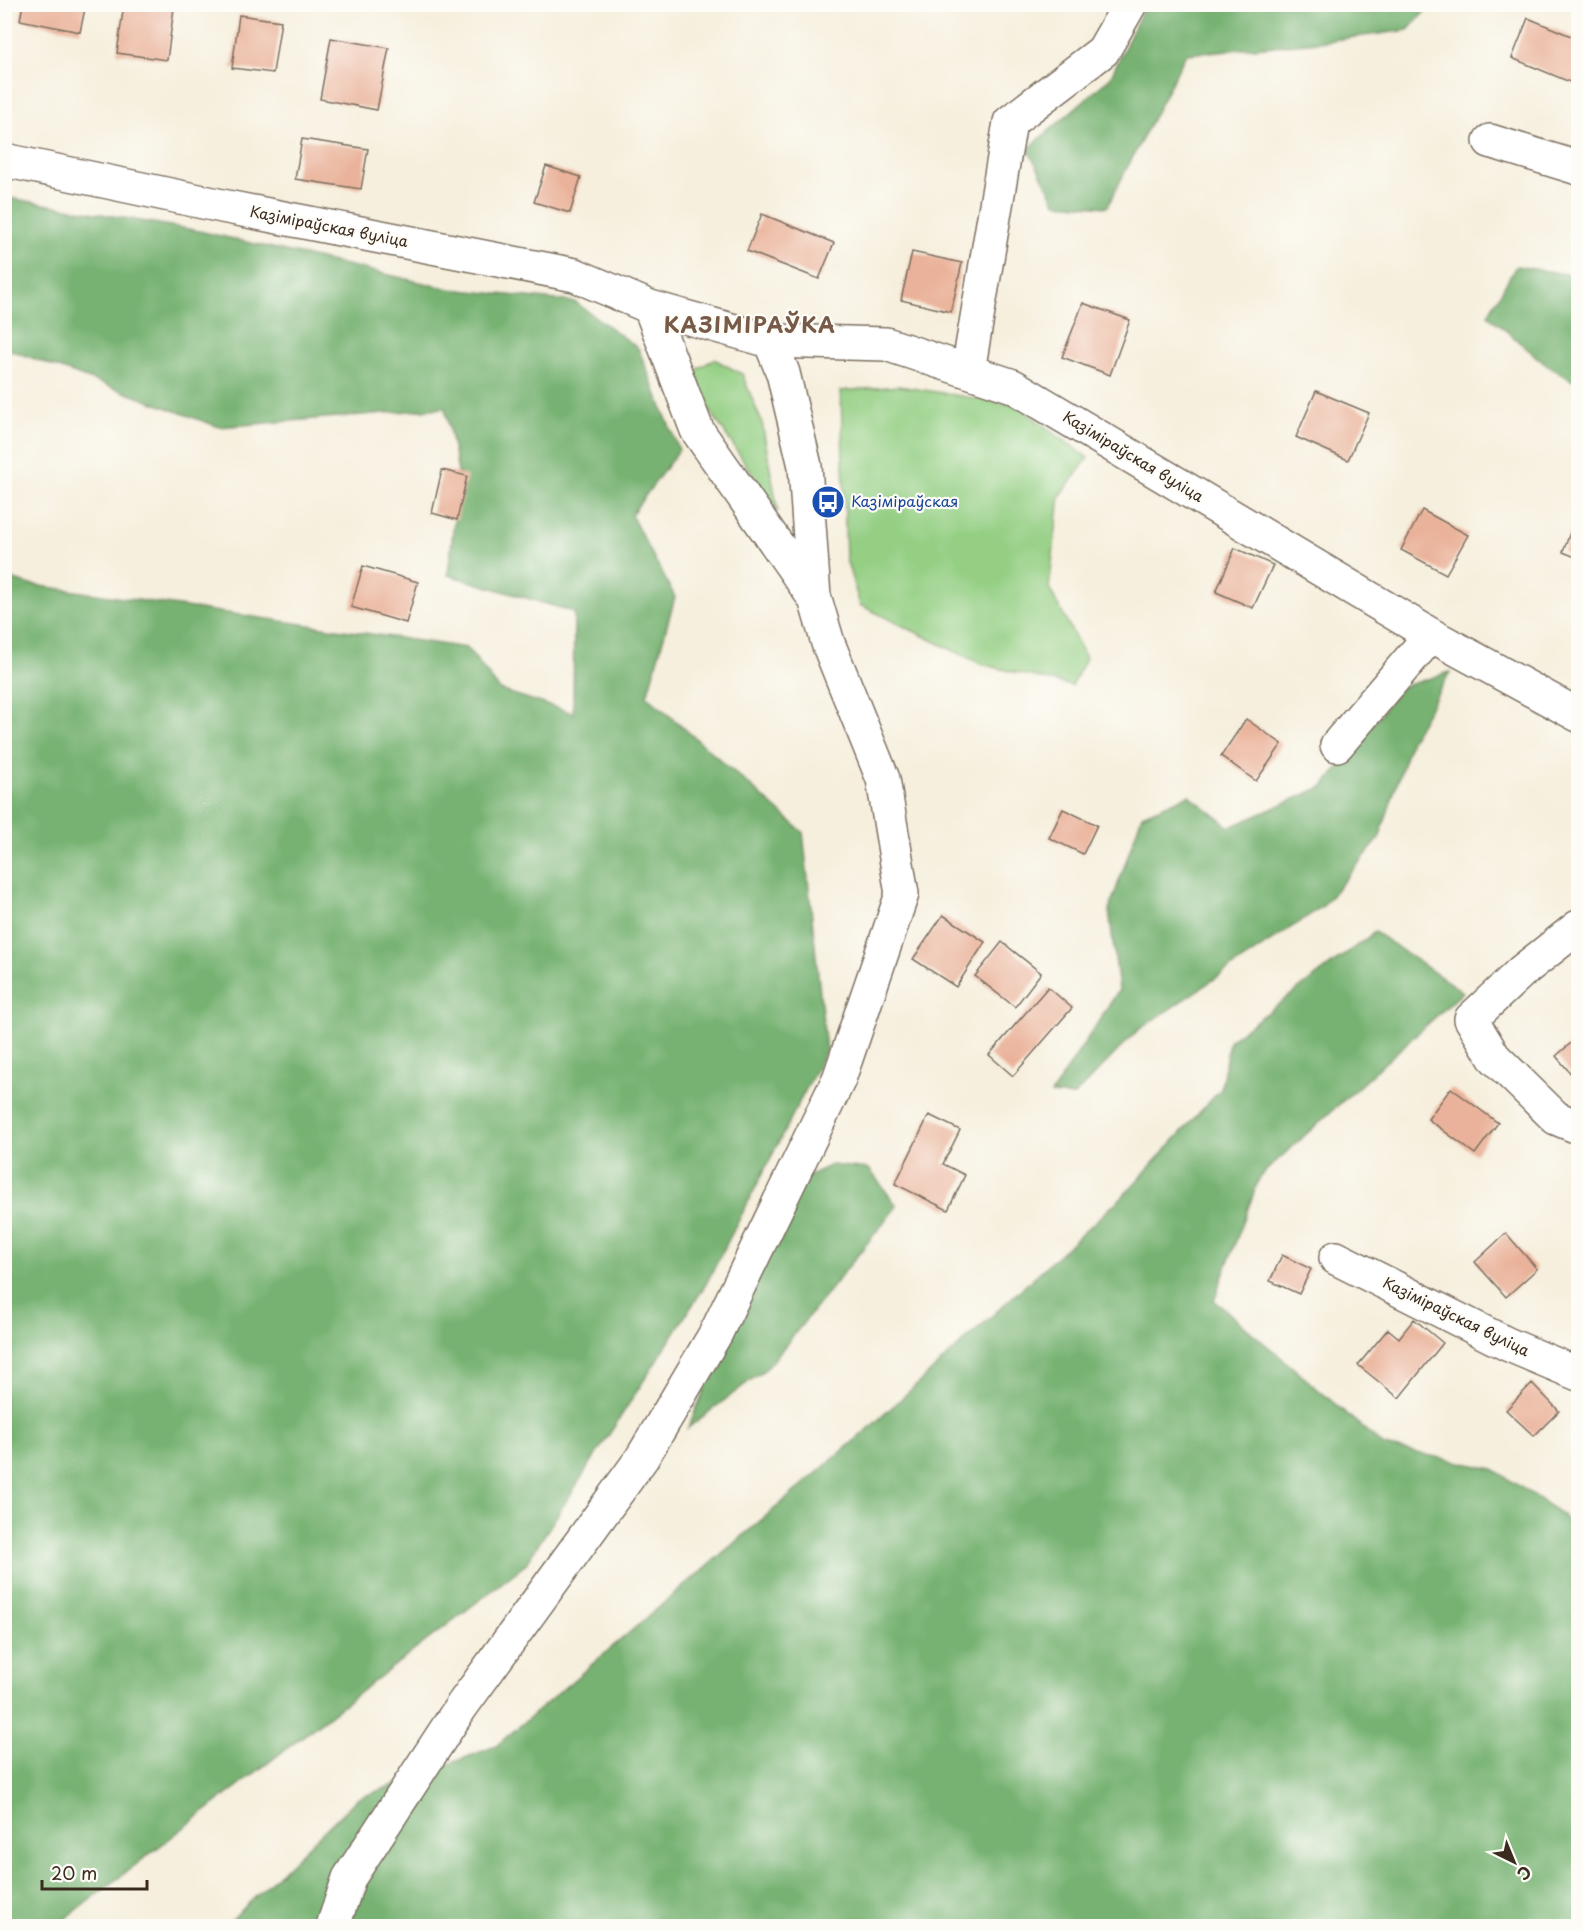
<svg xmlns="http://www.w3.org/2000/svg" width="1583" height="1931" viewBox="0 0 1583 1931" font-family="'Playpen Sans',sans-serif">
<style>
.green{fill:#94cf84;stroke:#687c51;stroke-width:1.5}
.forest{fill:#77b272;stroke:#596e48;stroke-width:1.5}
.building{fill:#eab29a}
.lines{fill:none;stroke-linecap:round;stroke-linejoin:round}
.minor-casing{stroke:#7c6f61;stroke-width:36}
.minor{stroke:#fff;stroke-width:33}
.labels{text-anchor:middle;stroke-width:4.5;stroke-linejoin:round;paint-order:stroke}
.street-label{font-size:15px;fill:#3b2a1e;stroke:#fdfcf7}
.transit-label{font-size:15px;fill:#164399;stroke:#fdfcf7;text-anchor:start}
.district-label{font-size:21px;font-weight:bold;letter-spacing:1.5px;fill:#785a49;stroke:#fdfcf7}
</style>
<rect width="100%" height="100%" fill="#fdfcf7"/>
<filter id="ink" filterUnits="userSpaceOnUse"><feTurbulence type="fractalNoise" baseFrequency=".0167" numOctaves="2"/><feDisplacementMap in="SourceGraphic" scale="12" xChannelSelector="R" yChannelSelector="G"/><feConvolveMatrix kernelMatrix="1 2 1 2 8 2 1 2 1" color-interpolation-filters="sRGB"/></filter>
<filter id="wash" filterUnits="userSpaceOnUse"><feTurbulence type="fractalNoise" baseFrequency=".008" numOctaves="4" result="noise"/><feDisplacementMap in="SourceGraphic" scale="24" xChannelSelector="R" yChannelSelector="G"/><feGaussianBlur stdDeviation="1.35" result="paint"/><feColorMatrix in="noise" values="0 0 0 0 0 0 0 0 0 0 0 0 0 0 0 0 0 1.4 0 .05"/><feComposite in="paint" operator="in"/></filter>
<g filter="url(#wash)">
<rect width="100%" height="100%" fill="#f6efdd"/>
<path class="green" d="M714,359l28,15 20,49 16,89 -74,-110 -8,-32z
M899,386l117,19 72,53 -28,38 -11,92 37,70 -14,28 -91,-22 -121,-59 -14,-46 -5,-168z"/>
<path class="forest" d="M1145,5h286l-23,25 -90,12 -132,12 -79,153 -51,-4 -28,-54 82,-71z
M4,197l195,34 251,58 125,13 63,46 41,102 -48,65 44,82 -28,99 156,136 23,218 -120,234 -181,281 -469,361h-52l1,-1349 22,7 440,64 33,42 73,23 1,-101 -126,-37 11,-98 -14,-69 -226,19 -214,-79z
M1516,266l62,10v108l-32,-19 -58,-50z
M1450,672l-39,68 -32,99 -56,67 -186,125 -63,65 -23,-2 68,-104 -10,-80 33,-95 47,-20 41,32 94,-41 78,-99z
M1375,932l88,60 -203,184 -46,124 170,146 109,23 70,46 15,26v385h-1353l132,-127 139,-53 371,-316 256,-234 98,-107 8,-48z
M831,1165l38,4 28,37 -129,161 -80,61 29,-68 87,-182z"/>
<g id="blocks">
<path class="building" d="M23,4h63l-6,28 -60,-12z
M124,4h25l25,4 -7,52 -50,-7z
M239,15l42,6 -8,52 -41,-5z
M1528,18l50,21 -1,46 -65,-27z
M331,38l58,10 -12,62 -57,-11z
M302,139l66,10 -7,40 -66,-10z
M546,166l35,11 -11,36 -36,-11z
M762,214l72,29 -15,36 -72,-28z
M912,252l50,11 -11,49 -50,-12z
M1083,303l47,17 -20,55 -48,-18z
M1316,391l53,22 -21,47 -52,-23z
M442,470l25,6 -10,44 -25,-7z
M1422,510l46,25 -22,39 -45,-24z
M1578,511v47l-15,-6z
M1235,548l38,17 -20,43 -37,-16z
M363,566l55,16 -12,41 -55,-16z
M1246,719l36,25 -26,37 -35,-25z
M1063,809l34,16 -14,29 -34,-16z
M943,915l42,27 -29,45 -43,-28z
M1002,942l39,31 -26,34 -40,-31z
M1048,987l24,21 -59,68 -24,-21z
M1578,1037v45l-22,-26z
M1451,1088l47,35 -23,31 -47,-35z
M929,1115l31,15 -17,34 22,11 -17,35 -53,-26z
M1506,1233l31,36 -31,28 -31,-35z
M1282,1255l29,14 -12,25 -29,-13z
M1414,1319l29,24 -44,55 -41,-33 30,-36 11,9z
M1532,1383l27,28 -25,25 -28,-26z"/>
</g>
</g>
<g filter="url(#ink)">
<use href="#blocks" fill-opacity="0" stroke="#7c6f61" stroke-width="1.5"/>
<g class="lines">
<defs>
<path id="minor" d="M1490,141l88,27
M4,160l223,47 348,68 75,32 120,34 116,3 127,42 418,249 147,80
M770,341l13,32 22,93 9,131
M968,371l42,-249 93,-71 27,-47
M1337,745l94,-110
M1578,927l-57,45 -50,47 23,38 62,61 22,9
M1336,1258l171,86 71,30
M333,1926l16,-48 112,-171 181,-249 74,-125 123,-254 63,-185 -19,-115 -55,-136 -13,-44 -118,-169 -47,-123"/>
</defs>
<use href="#minor" class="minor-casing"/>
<use href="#minor" class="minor"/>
</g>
</g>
<defs>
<symbol id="bus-disc" viewBox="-11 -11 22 22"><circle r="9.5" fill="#1a4fb4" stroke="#fdfcf7"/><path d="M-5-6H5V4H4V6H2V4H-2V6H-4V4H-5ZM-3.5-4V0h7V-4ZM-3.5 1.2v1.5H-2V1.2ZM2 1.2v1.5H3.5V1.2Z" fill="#fff"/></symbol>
</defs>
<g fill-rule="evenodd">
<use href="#bus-disc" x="809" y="483" width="38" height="38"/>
</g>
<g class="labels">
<g class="street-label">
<text transform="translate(329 227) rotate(11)" y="5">Казіміраўская вуліца</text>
<text transform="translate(1133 457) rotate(31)" y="5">Казіміраўская вуліца</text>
<text transform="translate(1456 1317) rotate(26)" y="5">Казіміраўская вуліца</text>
</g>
<g class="transit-label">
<text x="851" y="507">Казіміраўская</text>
</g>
<g class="district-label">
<text x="750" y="333">КАЗІМІРАЎКА</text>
</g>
</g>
<rect width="1583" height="1931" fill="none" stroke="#fdfcf7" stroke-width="24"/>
<g transform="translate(1514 1862) rotate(137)" stroke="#fdfcf7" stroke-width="4.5" paint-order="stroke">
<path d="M0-4.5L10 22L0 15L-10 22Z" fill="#3b2a1e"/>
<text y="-9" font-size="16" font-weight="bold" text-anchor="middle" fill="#3b2a1e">С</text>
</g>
<path d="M42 1880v9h105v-9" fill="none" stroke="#3b2a1e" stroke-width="3"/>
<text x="51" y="1880" font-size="18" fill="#3b2a1e" stroke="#fdfcf7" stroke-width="4.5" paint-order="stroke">20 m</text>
</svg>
